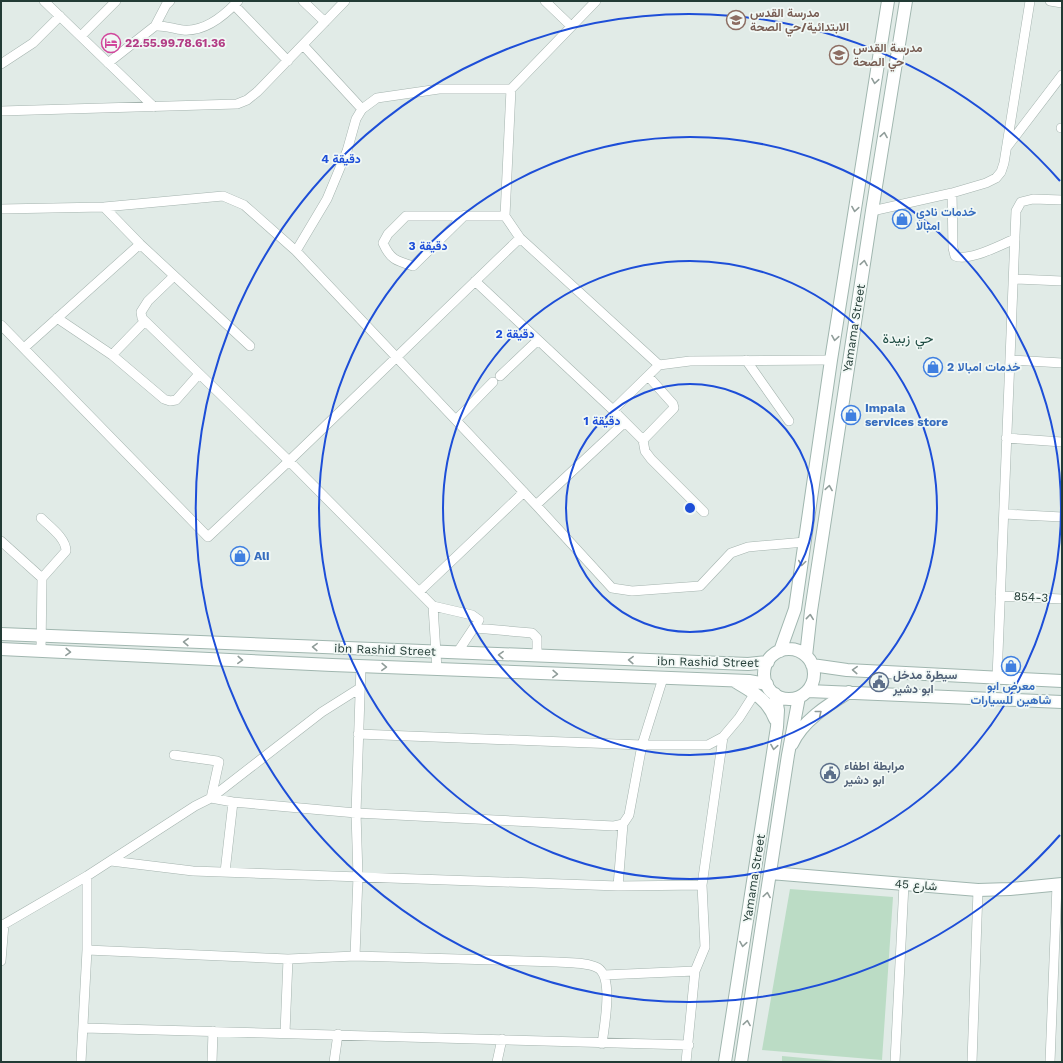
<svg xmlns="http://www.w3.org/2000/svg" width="1063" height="1063" viewBox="0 0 1063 1063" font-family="'Work Sans',Vazirmatn,sans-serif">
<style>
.green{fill:#bbdcc5}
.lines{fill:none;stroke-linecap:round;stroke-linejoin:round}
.street-casing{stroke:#a4b3ae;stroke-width:10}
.secondary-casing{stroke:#a0b6af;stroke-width:14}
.street{stroke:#fff;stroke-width:9}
.secondary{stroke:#fff;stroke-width:12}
.oneway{stroke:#909d9a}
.ring{fill:none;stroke:#1d4ed8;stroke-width:2}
.labels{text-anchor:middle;stroke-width:3.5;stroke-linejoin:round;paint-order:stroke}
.education-label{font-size:12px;font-weight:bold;fill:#785e54;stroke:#f1f8f5;text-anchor:start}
.hotel-label{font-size:12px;font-weight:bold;fill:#b23c85;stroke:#f1f8f5;text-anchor:start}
.shop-label{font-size:12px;font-weight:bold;fill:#366cbe;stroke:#f1f8f5;text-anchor:start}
.street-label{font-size:12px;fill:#223b35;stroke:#f1f8f5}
.service-label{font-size:12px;font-weight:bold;fill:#4e5e75;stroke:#f1f8f5;text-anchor:start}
.quarter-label{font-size:14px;fill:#1f4c43;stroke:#f1f8f5}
.centre{fill:#1d4ed8;stroke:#f1f8f5;stroke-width:2}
.ring-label{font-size:12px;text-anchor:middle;font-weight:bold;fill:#1d4ed8;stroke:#f1f8f5;stroke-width:3.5;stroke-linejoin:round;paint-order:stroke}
</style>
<rect width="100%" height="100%" fill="#e1ebe7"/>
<path class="green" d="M790,889l103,8 -11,163 -120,-10z
M782,1056l65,6h-65z"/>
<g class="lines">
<defs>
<path id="street" d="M44,1l110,106
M303,1l22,21
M545,1l26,25
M596,1l-85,88 -6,127 15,22 139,127
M1050,1l12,2
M234,5l54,56
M155,26l11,-21 4,-4
M81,36l35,-35
M303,45l59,64
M108,63l47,-37c10,-1 18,3 28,4 22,2 41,-14 55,-29
M1,64l32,-21 27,-27
M1,111l236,-7 10,-4 10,-8 88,-91
M1061,128h1
M1007,147l55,-72
M952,193l1,55 2,8c14,6 45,-11 60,-17
M104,207l36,37 110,102
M1,209l103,-2 119,-11 21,9 52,46 240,254 76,83 20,3 68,-5 31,-33 17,-6 57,-5
M872,211l80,-18 34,-10 10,-5 5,-6 3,-9 26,-162
M465,215l-52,51c-17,-5 -23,-7 -30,-23l5,-9 18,-18h99
M296,251l31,-52 20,-48 9,-32 6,-10 15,-11 62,-9h72
M174,276l-26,25 -7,11 1,6 147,143 144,145 4,63
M1014,279l48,2
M475,281l138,129
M57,318l55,37 52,44 6,2 6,-1 23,-26
M1,325l207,212 81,-76 231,-223
M24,348l116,-104
M112,355l33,-34
M746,360l43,61
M1010,360l52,3
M500,376l38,-36
M456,420l37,-38
M625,422l18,18 2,11 6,8 53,53
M1006,438l56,4
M643,440l31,-32 -1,-4 -25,-28
M536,505l89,-83 -12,-12 46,-45 31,-4 141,-1
M1004,514l58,3
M41,518c9,9 25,20 25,33l-24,27
M1,541l41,37 -1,73
M419,592l105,-100
M1000,596l62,3
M433,606l39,9 7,5 -22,33
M475,628l57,5 5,5v18
M997,678l19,-467 5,-9 12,-3 29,1
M358,734l284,11h66l15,-8 16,-19 16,-25
M174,755l43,6 2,1 -8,36 22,4 123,11 258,13 9,-2 6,-9 13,-70 21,-67
M111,861l82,10 425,15 84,-1
M225,872l8,-70
M618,886l5,-62
M1,926l86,-50 108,-70 16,-8 111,-86 38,-24
M87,950l201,9 67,-3 202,6c12,1 30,0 41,6 16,10 6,59 4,76
M355,956l3,-80 -2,-63 5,-147
M1,961l3,-37
M604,975l91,-4
M84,1028l605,17
M285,1033l3,-74
M81,1062l6,-112v-74
M212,1062l1,-31
M334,1062l4,-28
M497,1062l5,-23
M686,1062l9,-91 10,-24 -3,-62 21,-148
M895,1062l9,-178
M972,1062l6,-172
M1050,1062l7,-177"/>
<path id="secondary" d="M1,634l747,30 20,-2
M1,649l331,16 417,16 18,3
M764 674a25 25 0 1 1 50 0a25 25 0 1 1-50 0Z
M780,651l15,-42 36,-249 57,-359
M806,656l5,-45 61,-400 34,-210
M812,665l35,5 215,11
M736,682c17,10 32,18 39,37
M808,691l254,11
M792,744c11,-24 36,-39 57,-52
M770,873l208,17 32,-1 52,-5
M725,1062l52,-335 1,-17 -3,-16
M741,1062l47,-307 11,-58"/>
</defs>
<use href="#street" class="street-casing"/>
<use href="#secondary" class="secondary-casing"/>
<use href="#street" class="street"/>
<use href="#secondary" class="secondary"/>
</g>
<defs><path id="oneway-chevron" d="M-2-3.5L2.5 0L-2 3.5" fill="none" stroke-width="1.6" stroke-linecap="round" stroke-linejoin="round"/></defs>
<g class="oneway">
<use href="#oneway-chevron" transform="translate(875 81) rotate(99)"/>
<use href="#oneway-chevron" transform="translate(884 135) rotate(-81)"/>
<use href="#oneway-chevron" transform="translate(855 209) rotate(99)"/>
<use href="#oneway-chevron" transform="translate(864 263) rotate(-81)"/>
<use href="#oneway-chevron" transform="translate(835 338) rotate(99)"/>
<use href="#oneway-chevron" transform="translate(829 488) rotate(-81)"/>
<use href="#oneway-chevron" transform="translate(802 563) rotate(98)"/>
<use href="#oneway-chevron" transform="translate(810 617) rotate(-84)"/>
<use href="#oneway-chevron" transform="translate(186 642) rotate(-178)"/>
<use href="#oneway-chevron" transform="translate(315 647) rotate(-178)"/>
<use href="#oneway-chevron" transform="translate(68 652) rotate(3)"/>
<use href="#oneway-chevron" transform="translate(501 655) rotate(-178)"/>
<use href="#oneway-chevron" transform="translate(240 660) rotate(3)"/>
<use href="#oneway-chevron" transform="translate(631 660) rotate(-178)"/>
<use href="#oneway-chevron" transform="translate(384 667) rotate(2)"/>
<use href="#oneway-chevron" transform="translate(855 670) rotate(-177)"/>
<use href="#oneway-chevron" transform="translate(555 674) rotate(2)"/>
<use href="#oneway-chevron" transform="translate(819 713) rotate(-39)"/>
<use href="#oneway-chevron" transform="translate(774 747) rotate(99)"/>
<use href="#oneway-chevron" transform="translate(767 895) rotate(-81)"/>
<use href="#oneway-chevron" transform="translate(743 944) rotate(99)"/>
<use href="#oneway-chevron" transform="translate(747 1023) rotate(-81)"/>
</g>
<g class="ring">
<circle cx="690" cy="508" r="124"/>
<circle cx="690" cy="508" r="247"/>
<circle cx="690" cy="508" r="371"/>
<path d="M1060 835A494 494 0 1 1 1060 181"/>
</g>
<defs>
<symbol id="school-ring" viewBox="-11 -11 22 22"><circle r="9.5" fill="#f1f8f5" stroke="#8d6e63" stroke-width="1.5"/><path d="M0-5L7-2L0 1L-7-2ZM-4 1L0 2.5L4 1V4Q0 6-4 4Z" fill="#8d6e63"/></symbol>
<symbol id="hotel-ring" viewBox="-11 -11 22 22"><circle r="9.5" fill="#f1f8f5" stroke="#d1479c" stroke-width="1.5"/><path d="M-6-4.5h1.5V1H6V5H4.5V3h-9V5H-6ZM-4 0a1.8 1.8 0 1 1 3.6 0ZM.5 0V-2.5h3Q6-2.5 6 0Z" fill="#d1479c"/></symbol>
<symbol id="shop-ring" viewBox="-11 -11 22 22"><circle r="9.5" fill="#f1f8f5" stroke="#3f7fe0" stroke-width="1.5"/><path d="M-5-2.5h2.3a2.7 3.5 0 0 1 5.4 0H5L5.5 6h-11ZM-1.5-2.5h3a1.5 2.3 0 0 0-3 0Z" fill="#3f7fe0"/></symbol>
<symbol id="civic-ring" viewBox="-11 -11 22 22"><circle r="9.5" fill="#f1f8f5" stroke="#5c6f8a" stroke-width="1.5"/><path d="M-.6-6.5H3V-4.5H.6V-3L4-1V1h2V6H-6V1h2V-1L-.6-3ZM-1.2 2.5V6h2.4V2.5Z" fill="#5c6f8a"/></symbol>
</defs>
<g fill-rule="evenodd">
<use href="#school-ring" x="725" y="9" width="22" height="22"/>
<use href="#hotel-ring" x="100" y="32" width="22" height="22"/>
<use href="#school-ring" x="828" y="44" width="22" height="22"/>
<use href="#shop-ring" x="891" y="208" width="22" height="22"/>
<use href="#shop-ring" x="922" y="356" width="22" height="22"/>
<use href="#shop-ring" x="840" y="404" width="22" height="22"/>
<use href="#shop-ring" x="229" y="545" width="22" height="22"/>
<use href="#shop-ring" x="1000" y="655" width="22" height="22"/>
<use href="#civic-ring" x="868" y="671" width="22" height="22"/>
<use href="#civic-ring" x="819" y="762" width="22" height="22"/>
</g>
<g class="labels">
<g class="education-label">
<text x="750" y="17">مدرسة القدس<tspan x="750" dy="14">الابتدائية/حي الصحة</tspan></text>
<text x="853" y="52">مدرسة القدس<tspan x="853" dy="14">حي الصحة</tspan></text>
</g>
<g class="hotel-label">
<text x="125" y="47">22.55.99.78.61.36</text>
</g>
<g class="shop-label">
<text x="916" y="216">خدمات نادي<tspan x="916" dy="14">امبالا</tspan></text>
<text x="947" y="371">خدمات امبالا 2</text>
<text x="865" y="412">Impala<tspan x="865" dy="14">services store</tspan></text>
<text x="254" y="560">Ali</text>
<text x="1011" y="690" text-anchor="middle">معرض ابو<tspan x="1011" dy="14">شاهين للسيارات</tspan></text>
</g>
<g class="street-label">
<text transform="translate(854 328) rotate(-81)" y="4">Yamama Street</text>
<text transform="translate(1031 597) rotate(3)" y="4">854-3</text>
<text transform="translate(385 650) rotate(2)" y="4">ibn Rashid Street</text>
<text transform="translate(708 662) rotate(1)" y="4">ibn Rashid Street</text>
<text transform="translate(754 878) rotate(-81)" y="4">Yamama Street</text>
<text transform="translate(916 885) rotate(4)" y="4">شارع 45</text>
</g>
<g class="service-label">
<text x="893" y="679">سيطرة مدخل<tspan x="893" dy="14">ابو دشير</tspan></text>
<text x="844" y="770">مرابطة اطفاء<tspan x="844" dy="14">ابو دشير</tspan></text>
</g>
<g class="quarter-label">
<text x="908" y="343">حي زبيدة</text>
</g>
</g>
<circle cx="690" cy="508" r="6" class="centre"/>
<g class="ring-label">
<text x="341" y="163">4 دقيقة</text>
<text x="428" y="250">3 دقيقة</text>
<text x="515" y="338">2 دقيقة</text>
<text x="602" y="425">1 دقيقة</text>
</g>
<rect width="1063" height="1063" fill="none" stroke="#223b35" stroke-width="4"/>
</svg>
